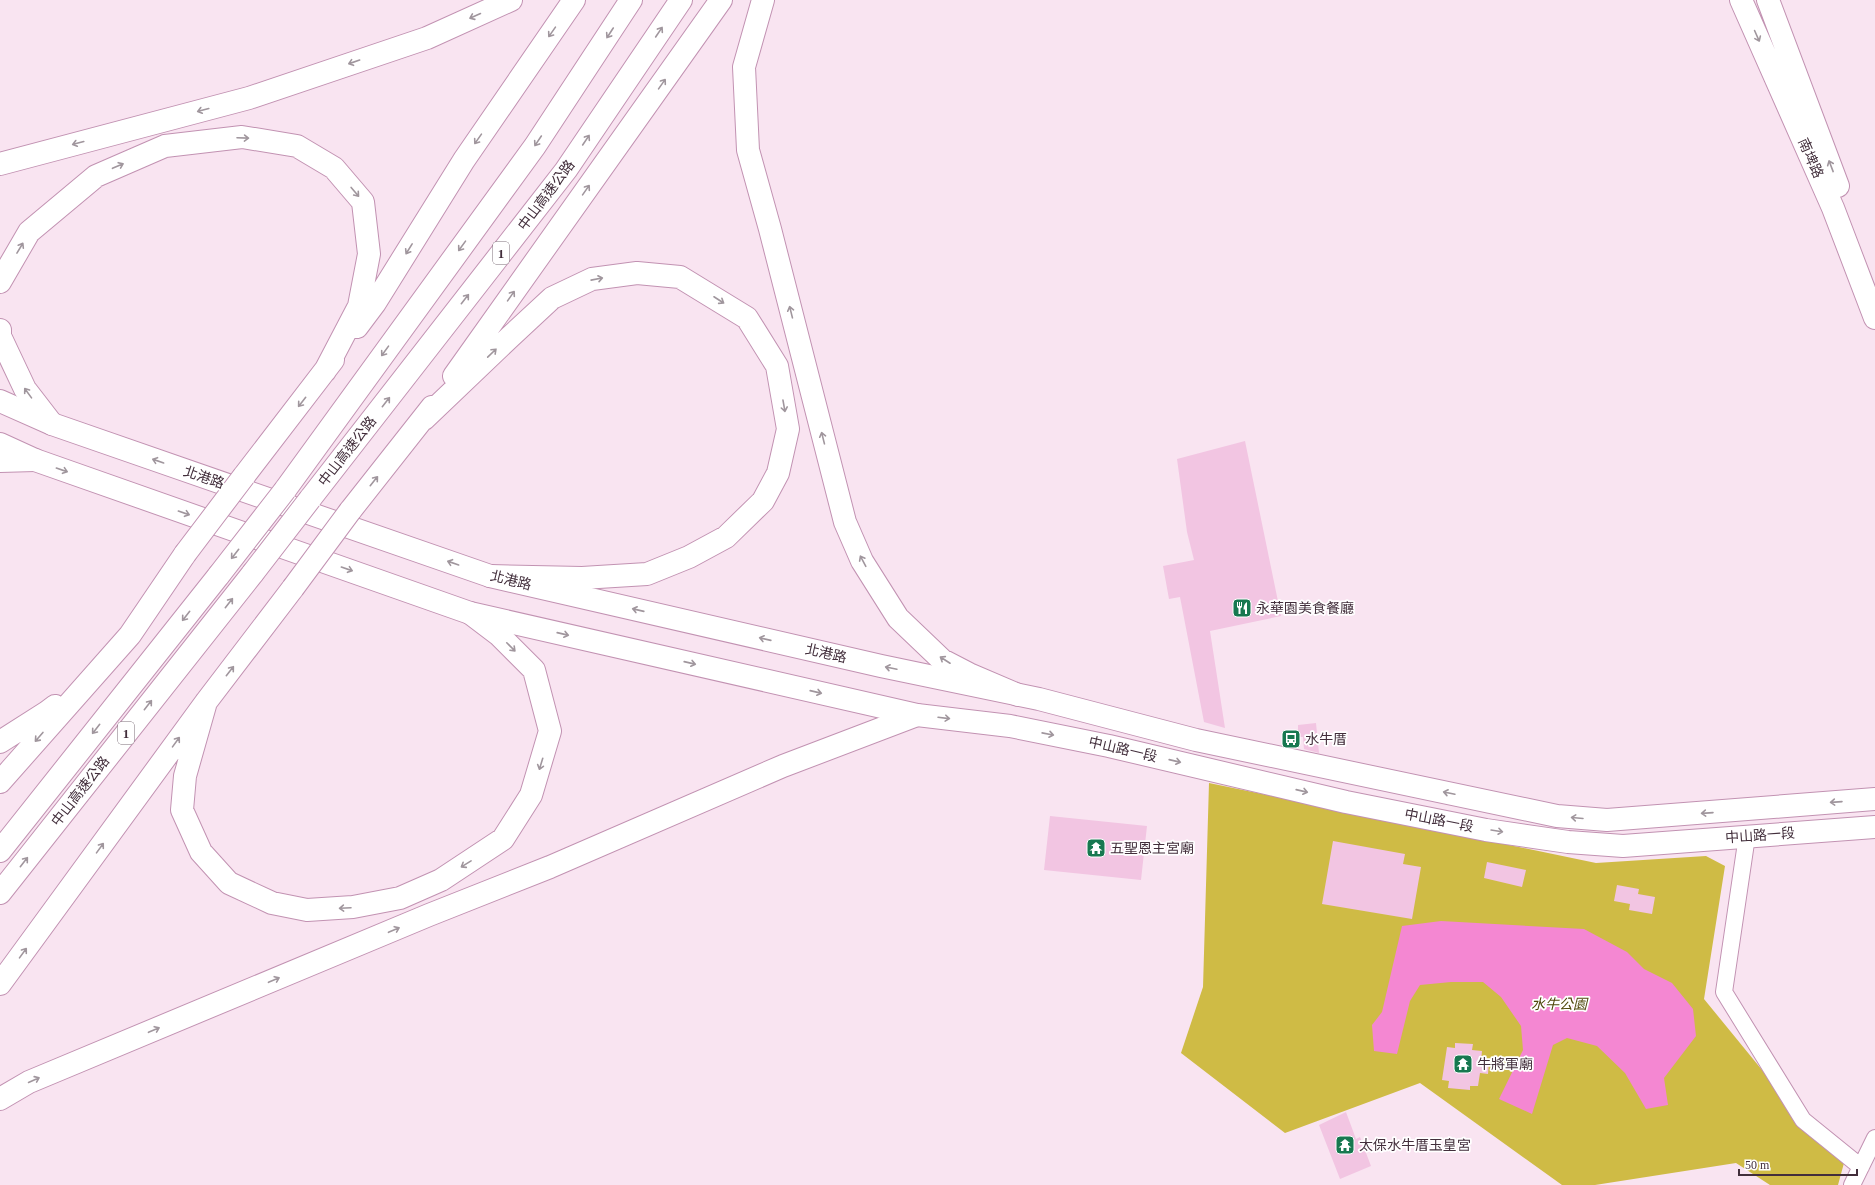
<svg xmlns="http://www.w3.org/2000/svg" width="1875" height="1185" viewBox="0 0 1875 1185" font-family="'Times New Roman','Noto Sans TC',serif">
<style>
.green{fill:#cfbb45}
.water{fill:#f487d2}
.building{fill:#f2c5e2}
.lines{fill:none;stroke-linecap:round;stroke-linejoin:round}
.street-casing{stroke:#c292b2;stroke-width:18}
.secondary-casing{stroke:#c292b2;stroke-width:24}
.highway-casing{stroke:#c292b2;stroke-width:24}
.street{stroke:#fff;stroke-width:16}
.secondary{stroke:#fff;stroke-width:22}
.highway{stroke:#fff;stroke-width:22}
.highway-bridge-casing{stroke:#c292b2;stroke-width:24;stroke-linecap:butt}
.highway-bridge{stroke:#fff;stroke-width:22}
.oneway{stroke:#a0969d}
.labels{text-anchor:middle;stroke-width:3.5;stroke-linejoin:round;paint-order:stroke}
.shield{fill:#fff;stroke:#7b6d76;stroke-width:1}
.shield-label{font-size:13px;font-weight:bold;fill:#422e3b}
.street-label{font-size:14px;fill:#422e3b;stroke:#fff}
.poi-label{font-size:14px;fill:#422e3b;stroke:#fff;text-anchor:start}
.park-label{font-size:14px;font-style:italic;fill:#51480e;stroke:#fff}
</style>
<rect width="100%" height="100%" fill="#f9e4f1"/>
<path class="green" d="M1209,783l387,80 110,-7 19,10 -21,133 103,126 40,27 -9,33h-68l-34,-22 -141,22h-33l-142,-102 -135,50 -104,-80 22,-66z"/>
<path class="water" d="M1441,921l143,8 43,23 17,17 28,14 21,26 3,27 -32,42 4,27 -22,4 -21,-36 -28,-27 -30,-8 -14,7 -21,69 -33,-15 24,-49 -2,-24 -20,-29 -18,-15h-32l-31,3 -10,16 -13,53 -23,-3 -2,-26 10,-13 20,-86z"/>
<path class="building" d="M1245,441l36,175 -71,15 15,97 -21,-6 -24,-125 -11,2 -6,-33 31,-6 -7,-28 -10,-73z
M1316,723l3,30 -15,-4 -1,-12h-5v-12z
M1050,816l97,10 -6,54 -97,-10z
M1333,841l72,13 -2,10 18,3 -9,52 -90,-15z
M1487,862l39,8 -4,17 -38,-9z
M1617,885l22,4 -1,5 17,3 -3,17 -23,-4 1,-6 -16,-3z
M1455,1043l18,1 -1,6 10,1 -1,10 8,1 -1,12 -8,-1 -2,13h-8v4l-22,-2 1,-7 -7,-1 5,-33 8,1z
M1346,1112l10,27 4,-2 11,29 -31,13 -21,-54z"/>
<g class="lines">
<defs>
<path id="street" d="M1747,836l-23,156 79,128 58,47
M1852,1185l23,-47"/>
<path id="secondary" d="M1741,0l92,208 42,110
M1768,0l70,186
M0,401l52,23 438,152 391,90 158,33 157,41 361,76 50,4 268,-21
M0,444l35,16 435,153 447,102 93,11 99,20 237,56 140,28 82,12 55,4 252,-19"/>
<path id="highway" d="M763,0l-19,67 4,83 22,79 75,293 17,39 36,57 44,42 27,14 49,21
M0,164l249,-66 178,-60 84,-38
M0,282l29,-50 67,-56 69,-30 77,-9 55,9 37,22 29,34 6,52 -10,52 -34,65
M357,327l18,-24 89,-143 110,-160
M0,330v6l25,53 27,35
M454,376l267,-376
M424,419l86,-82 42,-39 40,-19 45,-6 43,4 67,41 30,48 11,63 -10,44 -15,28 -37,36 -37,20 -42,17 -65,4 -92,-2
M0,461l35,-1
M244,476l89,-116
M285,490l250,-344 96,-146
M310,499l256,-329 115,-170
M350,511l82,-104
M206,702l-21,74 -3,34 19,42 28,31 43,20 35,7 46,-3 47,-9 41,-18 62,-41 28,-44 19,-64 -16,-61 -35,-35 -29,-22
M0,742l47,-30 8,-6
M0,782l130,-147 55,-81
M0,851l219,-276
M0,893l253,-320
M0,984l206,-282 87,-114
M0,1099l29,-17 400,-167 121,-48 233,-101 134,-51"/>
</defs>
<use href="#street" class="street-casing"/>
<use href="#secondary" class="secondary-casing"/>
<use href="#highway" class="highway-casing"/>
<use href="#street" class="street"/>
<use href="#secondary" class="secondary"/>
<use href="#highway" class="highway"/>
<defs>
<path id="highway-bridge" d="M185,554l59,-78
M253,573l57,-74
M219,575l66,-85
M293,588l57,-77"/>
</defs>
<use href="#highway-bridge" class="highway-bridge-casing"/>
<use href="#highway-bridge" class="highway-bridge"/>
</g>
<defs><path id="oneway-shaft" d="M-6 0H5M1.5-3L5.5 0L1.5 3" fill="none" stroke-width="1.6" stroke-linecap="round" stroke-linejoin="round"/></defs>
<g class="oneway">
<use href="#oneway-shaft" transform="translate(475 16) rotate(156)"/>
<use href="#oneway-shaft" transform="translate(552 32) rotate(125)"/>
<use href="#oneway-shaft" transform="translate(659 32) rotate(-56)"/>
<use href="#oneway-shaft" transform="translate(610 33) rotate(123)"/>
<use href="#oneway-shaft" transform="translate(1757 36) rotate(66)"/>
<use href="#oneway-shaft" transform="translate(354 62) rotate(161)"/>
<use href="#oneway-shaft" transform="translate(662 84) rotate(-55)"/>
<use href="#oneway-shaft" transform="translate(203 110) rotate(165)"/>
<use href="#oneway-shaft" transform="translate(243 138) rotate(2)"/>
<use href="#oneway-shaft" transform="translate(478 139) rotate(125)"/>
<use href="#oneway-shaft" transform="translate(586 140) rotate(-56)"/>
<use href="#oneway-shaft" transform="translate(538 141) rotate(124)"/>
<use href="#oneway-shaft" transform="translate(78 143) rotate(165)"/>
<use href="#oneway-shaft" transform="translate(118 166) rotate(-23)"/>
<use href="#oneway-shaft" transform="translate(1831 166) rotate(-111)"/>
<use href="#oneway-shaft" transform="translate(586 190) rotate(-55)"/>
<use href="#oneway-shaft" transform="translate(355 192) rotate(50)"/>
<use href="#oneway-shaft" transform="translate(462 246) rotate(126)"/>
<use href="#oneway-shaft" transform="translate(20 248) rotate(-59)"/>
<use href="#oneway-shaft" transform="translate(409 249) rotate(122)"/>
<use href="#oneway-shaft" transform="translate(597 279) rotate(-11)"/>
<use href="#oneway-shaft" transform="translate(511 296) rotate(-55)"/>
<use href="#oneway-shaft" transform="translate(465 299) rotate(-52)"/>
<use href="#oneway-shaft" transform="translate(719 300) rotate(33)"/>
<use href="#oneway-shaft" transform="translate(791 312) rotate(-104)"/>
<use href="#oneway-shaft" transform="translate(385 351) rotate(126)"/>
<use href="#oneway-shaft" transform="translate(492 353) rotate(-44)"/>
<use href="#oneway-shaft" transform="translate(28 393) rotate(-126)"/>
<use href="#oneway-shaft" transform="translate(302 402) rotate(128)"/>
<use href="#oneway-shaft" transform="translate(386 402) rotate(-52)"/>
<use href="#oneway-shaft" transform="translate(784 406) rotate(80)"/>
<use href="#oneway-shaft" transform="translate(823 438) rotate(-104)"/>
<use href="#oneway-shaft" transform="translate(158 461) rotate(-161)"/>
<use href="#oneway-shaft" transform="translate(62 470) rotate(19)"/>
<use href="#oneway-shaft" transform="translate(374 481) rotate(-51)"/>
<use href="#oneway-shaft" transform="translate(184 513) rotate(19)"/>
<use href="#oneway-shaft" transform="translate(235 554) rotate(128)"/>
<use href="#oneway-shaft" transform="translate(863 561) rotate(-118)"/>
<use href="#oneway-shaft" transform="translate(453 563) rotate(-161)"/>
<use href="#oneway-shaft" transform="translate(347 569) rotate(19)"/>
<use href="#oneway-shaft" transform="translate(229 603) rotate(-52)"/>
<use href="#oneway-shaft" transform="translate(638 610) rotate(-167)"/>
<use href="#oneway-shaft" transform="translate(186 616) rotate(128)"/>
<use href="#oneway-shaft" transform="translate(563 634) rotate(13)"/>
<use href="#oneway-shaft" transform="translate(765 639) rotate(-167)"/>
<use href="#oneway-shaft" transform="translate(511 647) rotate(45)"/>
<use href="#oneway-shaft" transform="translate(945 660) rotate(-147)"/>
<use href="#oneway-shaft" transform="translate(690 663) rotate(13)"/>
<use href="#oneway-shaft" transform="translate(891 668) rotate(-168)"/>
<use href="#oneway-shaft" transform="translate(230 671) rotate(-52)"/>
<use href="#oneway-shaft" transform="translate(816 692) rotate(13)"/>
<use href="#oneway-shaft" transform="translate(148 705) rotate(-52)"/>
<use href="#oneway-shaft" transform="translate(944 718) rotate(7)"/>
<use href="#oneway-shaft" transform="translate(96 729) rotate(128)"/>
<use href="#oneway-shaft" transform="translate(1048 734) rotate(11)"/>
<use href="#oneway-shaft" transform="translate(39 737) rotate(131)"/>
<use href="#oneway-shaft" transform="translate(176 742) rotate(-54)"/>
<use href="#oneway-shaft" transform="translate(1175 761) rotate(13)"/>
<use href="#oneway-shaft" transform="translate(541 764) rotate(107)"/>
<use href="#oneway-shaft" transform="translate(1302 791) rotate(13)"/>
<use href="#oneway-shaft" transform="translate(1449 793) rotate(-168)"/>
<use href="#oneway-shaft" transform="translate(1836 802) rotate(176)"/>
<use href="#oneway-shaft" transform="translate(1707 813) rotate(176)"/>
<use href="#oneway-shaft" transform="translate(1577 818) rotate(-175)"/>
<use href="#oneway-shaft" transform="translate(1497 831) rotate(9)"/>
<use href="#oneway-shaft" transform="translate(100 848) rotate(-54)"/>
<use href="#oneway-shaft" transform="translate(24 862) rotate(-52)"/>
<use href="#oneway-shaft" transform="translate(466 864) rotate(148)"/>
<use href="#oneway-shaft" transform="translate(345 908) rotate(177)"/>
<use href="#oneway-shaft" transform="translate(394 930) rotate(-23)"/>
<use href="#oneway-shaft" transform="translate(23 953) rotate(-54)"/>
<use href="#oneway-shaft" transform="translate(274 980) rotate(-23)"/>
<use href="#oneway-shaft" transform="translate(154 1030) rotate(-23)"/>
<use href="#oneway-shaft" transform="translate(34 1080) rotate(-24)"/>
</g>
<defs>
<symbol id="restaurant-square" viewBox="-11 -11 22 22"><rect x="-9" y="-9" width="18" height="18" rx="4" fill="#177850" stroke="#fff"/><path d="M-5-6h1v4h1v-4h1v4h1v-4h1v5L-1.5 .5V6h-2V.5L-5-1ZM5-6V6H3V1.5H1.5Q1.5-4 5-6Z" fill="#fff"/></symbol>
<symbol id="bus-square" viewBox="-11 -11 22 22"><rect x="-9" y="-9" width="18" height="18" rx="4" fill="#177850" stroke="#fff"/><path d="M-5-6H5V4H4V6H2V4H-2V6H-4V4H-5ZM-3.5-4V0h7V-4ZM-3.5 1.2v1.5H-2V1.2ZM2 1.2v1.5H3.5V1.2Z" fill="#fff"/></symbol>
<symbol id="temple-square" viewBox="-11 -11 22 22"><rect x="-9" y="-9" width="18" height="18" rx="4" fill="#177850" stroke="#fff"/><path d="M0-6L5-2H3V0L6.5 2.5H4V6H1.5V3h-3V6H-4V2.5H-6.5L-3 0V-2H-5Z" fill="#fff"/></symbol>
</defs>
<g fill-rule="evenodd">
<use href="#restaurant-square" x="1231" y="597" width="22" height="22"/>
<use href="#bus-square" x="1280" y="728" width="22" height="22"/>
<use href="#temple-square" x="1085" y="837" width="22" height="22"/>
<use href="#temple-square" x="1452" y="1053" width="22" height="22"/>
<use href="#temple-square" x="1334" y="1134" width="22" height="22"/>
</g>
<g class="labels">
<g class="shield">
<rect x="493" y="242" width="16" height="22" rx="3"/>
<rect x="118" y="722" width="16" height="22" rx="3"/>
</g>
<g class="shield-label">
<text x="501" y="258">1</text>
<text x="126" y="738">1</text>
</g>
<g class="street-label">
<text transform="translate(1811 158) rotate(66)" y="5">南埤路</text>
<text transform="translate(546 195) rotate(-53)" y="5">中山高速公路</text>
<text transform="translate(347 451) rotate(-52)" y="5">中山高速公路</text>
<text transform="translate(204 477) rotate(19)" y="5">北港路</text>
<text transform="translate(511 580) rotate(14)" y="5">北港路</text>
<text transform="translate(826 653) rotate(13)" y="5">北港路</text>
<text transform="translate(1123 749) rotate(13)" y="5">中山路一段</text>
<text transform="translate(80 791) rotate(-52)" y="5">中山高速公路</text>
<text transform="translate(1439 820) rotate(11)" y="5">中山路一段</text>
<text transform="translate(1760 835) rotate(-4)" y="5">中山路一段</text>
</g>
<g class="poi-label">
<text x="1256" y="613">永華園美食餐廳</text>
<text x="1305" y="744">水牛厝</text>
<text x="1110" y="853">五聖恩主宮廟</text>
<text x="1477" y="1069">牛將軍廟</text>
<text x="1359" y="1150">太保水牛厝玉皇宮</text>
</g>
<g class="park-label">
<text x="1559" y="1009">水牛公園</text>
</g>
</g>
<path d="M1739 1169v6h118v-6" fill="none" stroke="#422e3b" stroke-width="2"/>
<text x="1745" y="1169" font-size="12" fill="#422e3b" stroke="#ffffff" stroke-width="3" paint-order="stroke">50 m</text>
</svg>
